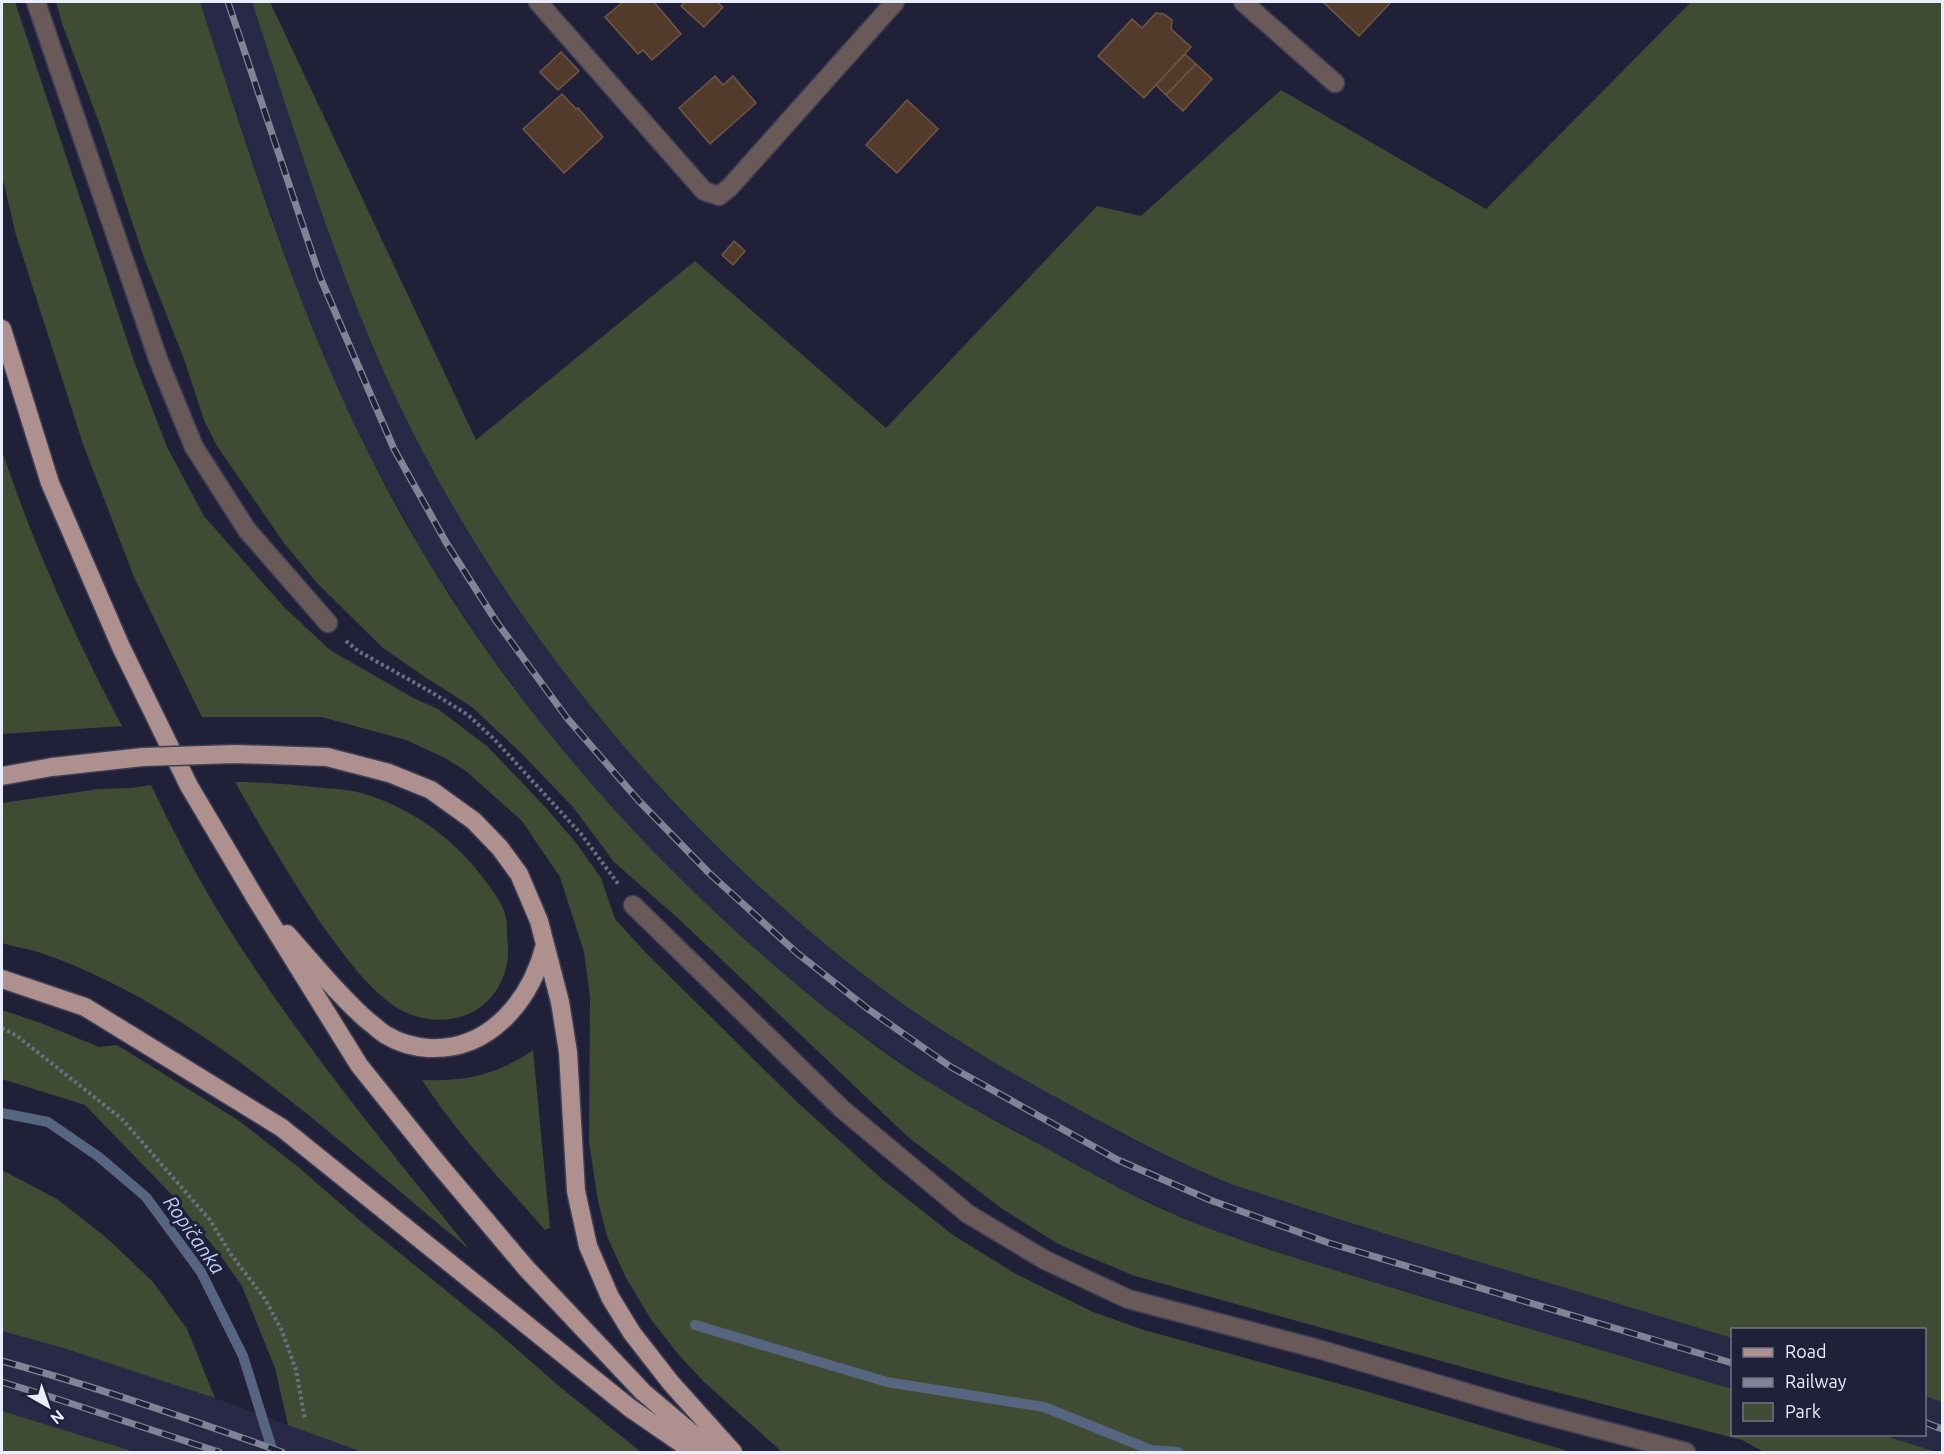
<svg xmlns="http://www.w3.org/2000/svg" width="1944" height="1454" viewBox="0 0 1944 1454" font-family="Ubuntu,sans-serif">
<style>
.built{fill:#272946}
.green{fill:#3f4c33}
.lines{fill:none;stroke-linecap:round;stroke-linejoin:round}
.stream{stroke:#576680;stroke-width:10}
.building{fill:#533b2b;stroke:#715846;stroke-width:1.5}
.minor-casing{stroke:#3c3e53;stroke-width:21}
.major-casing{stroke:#3c3e53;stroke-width:21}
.path{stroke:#6c6e82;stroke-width:4;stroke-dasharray:3 3;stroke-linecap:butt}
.minor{stroke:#695a59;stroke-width:18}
.major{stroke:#ae908e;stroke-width:18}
.rail-casing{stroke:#818396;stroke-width:7}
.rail{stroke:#202138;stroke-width:4.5;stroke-dasharray:14;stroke-linecap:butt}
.major-bridge-casing{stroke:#3c3e53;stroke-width:21;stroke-linecap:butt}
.major-bridge{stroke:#ae908e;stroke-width:18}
.labels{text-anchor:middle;stroke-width:6;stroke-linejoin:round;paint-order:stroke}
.water-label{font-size:20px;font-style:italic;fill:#bbd1f9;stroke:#202138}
</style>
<rect width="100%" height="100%" fill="#202138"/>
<path class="built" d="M200,2h52l48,147 43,119 37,94 36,76 53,93 48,75 70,96 70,82 69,71 87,79 69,55 83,57 164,91 90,43 117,39 396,119v51l-411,-123 -120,-40 -95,-44 -168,-94 -85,-59 -72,-57 -89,-81 -72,-73 -72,-84 -72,-100 -50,-77 -54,-97 -38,-78 -38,-96 -42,-121z
M2,1331l61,17 130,42 169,62h-227l-133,-41z
M1925,1396l17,6v50h-6l-53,-17 41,-1z"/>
<path class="green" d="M2,2h13l119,359 33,86 37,69 80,91 46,43 85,49 23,10 50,38 59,62 30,35 24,34 14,41 30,33 152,150 86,78 70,55 63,39 77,38 51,18 221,61 206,61h-789l-78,-70 -25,-27 -27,-34 -27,-45 -18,-40 -9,-35 -9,-59 1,-145 -6,-45 -24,-75 -38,-56 -56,-50 -21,-13 -39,-18 -84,-23h-120l-68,-140 -51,-133 -67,-209 -14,-59z
M56,2h144c50,153 97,310 170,454 89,178 215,337 361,471 65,59 134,116 209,162 32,19 64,37 97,54 54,30 109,62 168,84 72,27 147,48 221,71 102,30 204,61 306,91v45l151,1 53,17h-172l-22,-12 -236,-61 -371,-103 -77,-32 -57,-36 -93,-71 -228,-217 -66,-58 -41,-55 -52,-54 -49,-46 -47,-30 -42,-29 -66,-65 -33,-40 -67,-97 -13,-26 -20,-61 -41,-104 -42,-127 -38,-102z
M252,2h18l206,438 219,-179 191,167 211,-222 44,10 140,-126 205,119 205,-207h251v1400l-17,-6 -1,-66h-192v8c-105,-32 -210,-63 -316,-95 -47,-14 -95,-29 -142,-45 -20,-7 -41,-12 -60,-21 -56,-24 -109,-53 -162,-82 -59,-32 -117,-67 -171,-107 -211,-158 -394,-383 -501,-625 -51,-117 -88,-240 -128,-361z
M2,451c32,95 73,187 120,275l-120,8z
M235,782c30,0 60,3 90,6 13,1 28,2 40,6 49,15 93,48 122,89 7,10 15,20 18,31 2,6 2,13 2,18 1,12 2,25 -1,36 -14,54 -74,66 -116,35 -24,-18 -42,-43 -60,-67 -35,-49 -65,-102 -95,-154z
M151,785c24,50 50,100 80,147 71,112 155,214 238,317 -130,-106 -268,-241 -428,-296 -12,-4 -26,-6 -39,-10v-140l97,-14 32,-1z
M2,1010l36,12 61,25 18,-2 121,75 59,46 67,58 133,108 63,55 81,65h-279l-74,-27 -13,-57 -33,-82 -24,-34 -46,-57 -87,-90 -83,-26z
M533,1050l17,178 -5,2c-43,-49 -87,-95 -123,-150 43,2 75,-5 111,-30z
M2,1170l55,29 51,40 45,43 34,47 28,69 -152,-50 -61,-17z
M2,1411l133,41h-133z"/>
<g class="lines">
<path class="stream" d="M2,1113l46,9 51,35 47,40 55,75 42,84 30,96
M695,1325l192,57 157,25 107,43 27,2"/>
</g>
<path class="building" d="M623,2h31l27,32 -29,26 -9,-10 -5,4 -33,-37z
M685,2h32l6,5 -19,20 -23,-21z
M1323,2h68l-32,34z
M1156,13l8,1 8,6 -1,9 20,18 -47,51 -46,-42 34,-37 10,9z
M561,52l18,19 -21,19 -18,-18z
M1185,54l11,10 -30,31 -10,-10z
M1196,64l16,15 -29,32 -17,-16z
M715,76l8,9 10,-9 23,27 -46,41 -31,-36z
M562,94l14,15 2,-1 25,29 -39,36 -41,-44z
M907,100l31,29 -41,44 -31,-28z
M734,241l11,10 -12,14 -11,-10z"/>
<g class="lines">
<defs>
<path id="minor" d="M36,2l122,357 36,88 53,83 81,93
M538,2l166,189 15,5 11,-9 165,-185
M1243,2l92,81
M633,905l209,204 126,105 77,46 83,39 190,50 211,62 157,41"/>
<path id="major" d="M2,329l48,154 71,164 68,139 67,113 103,166 76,95 91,108 117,124 71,60
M327,757l62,16 42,17 43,31 26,27 19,26 20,47 21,81 8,50 8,139 12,55 22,51 22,36 39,50 62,69
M2,776l50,-9
M287,934c26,29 51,61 81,87 6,4 11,10 18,14 13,8 28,12 43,13 62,3 102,-49 116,-103
M2,979l83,28 197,121 348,280 64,44"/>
</defs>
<use href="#minor" class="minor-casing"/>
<use href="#major" class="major-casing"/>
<path class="path" d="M346,641l12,10 73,41 37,23 26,24 87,95 38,51
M2,1028l15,8 105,83 88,101 20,33 35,46 17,32 14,39 9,50"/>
<use href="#minor" class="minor"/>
<use href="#major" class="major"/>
<defs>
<path id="rail" d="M228,2l92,275 74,172 53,95 49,77 71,97 72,83 70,72 88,80 71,56 83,58 167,93 92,40 119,43 403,120
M2,1361c95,26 187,58 280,91
M2,1382l46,14 171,56
M1924,1422l18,7"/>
</defs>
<use href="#rail" class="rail-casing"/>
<use href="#rail" class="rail"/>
<defs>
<path id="major-bridge" d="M52,767l91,-10 92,-3 92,3"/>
</defs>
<use href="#major-bridge" class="major-bridge-casing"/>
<use href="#major-bridge" class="major-bridge"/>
</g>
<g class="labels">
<g class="water-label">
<text transform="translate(194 1235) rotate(55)" y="7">Ropičanka</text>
</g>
</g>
<rect width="1944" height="1454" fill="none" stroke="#eaedfc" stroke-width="6"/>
<rect x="1731" y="1328" width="195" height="108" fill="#202138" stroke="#717386" stroke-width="1.5"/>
<rect x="1743" y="1348" width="30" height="9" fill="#ae908e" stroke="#717386" stroke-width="1.5"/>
<text x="1785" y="1358" font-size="18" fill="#eaedfc">Road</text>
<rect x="1743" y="1378" width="30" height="9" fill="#818396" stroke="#717386" stroke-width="1.5"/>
<text x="1785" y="1388" font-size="18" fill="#eaedfc">Railway</text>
<rect x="1743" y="1403" width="30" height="18" fill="#3f4c33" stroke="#717386" stroke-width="1.5"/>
<text x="1785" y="1418" font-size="18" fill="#eaedfc">Park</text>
<g transform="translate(48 1406) rotate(140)" stroke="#202138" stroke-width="4.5" paint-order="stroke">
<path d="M0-4.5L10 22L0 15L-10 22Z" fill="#eaedfc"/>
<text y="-9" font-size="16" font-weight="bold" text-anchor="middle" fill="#eaedfc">N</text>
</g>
</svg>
